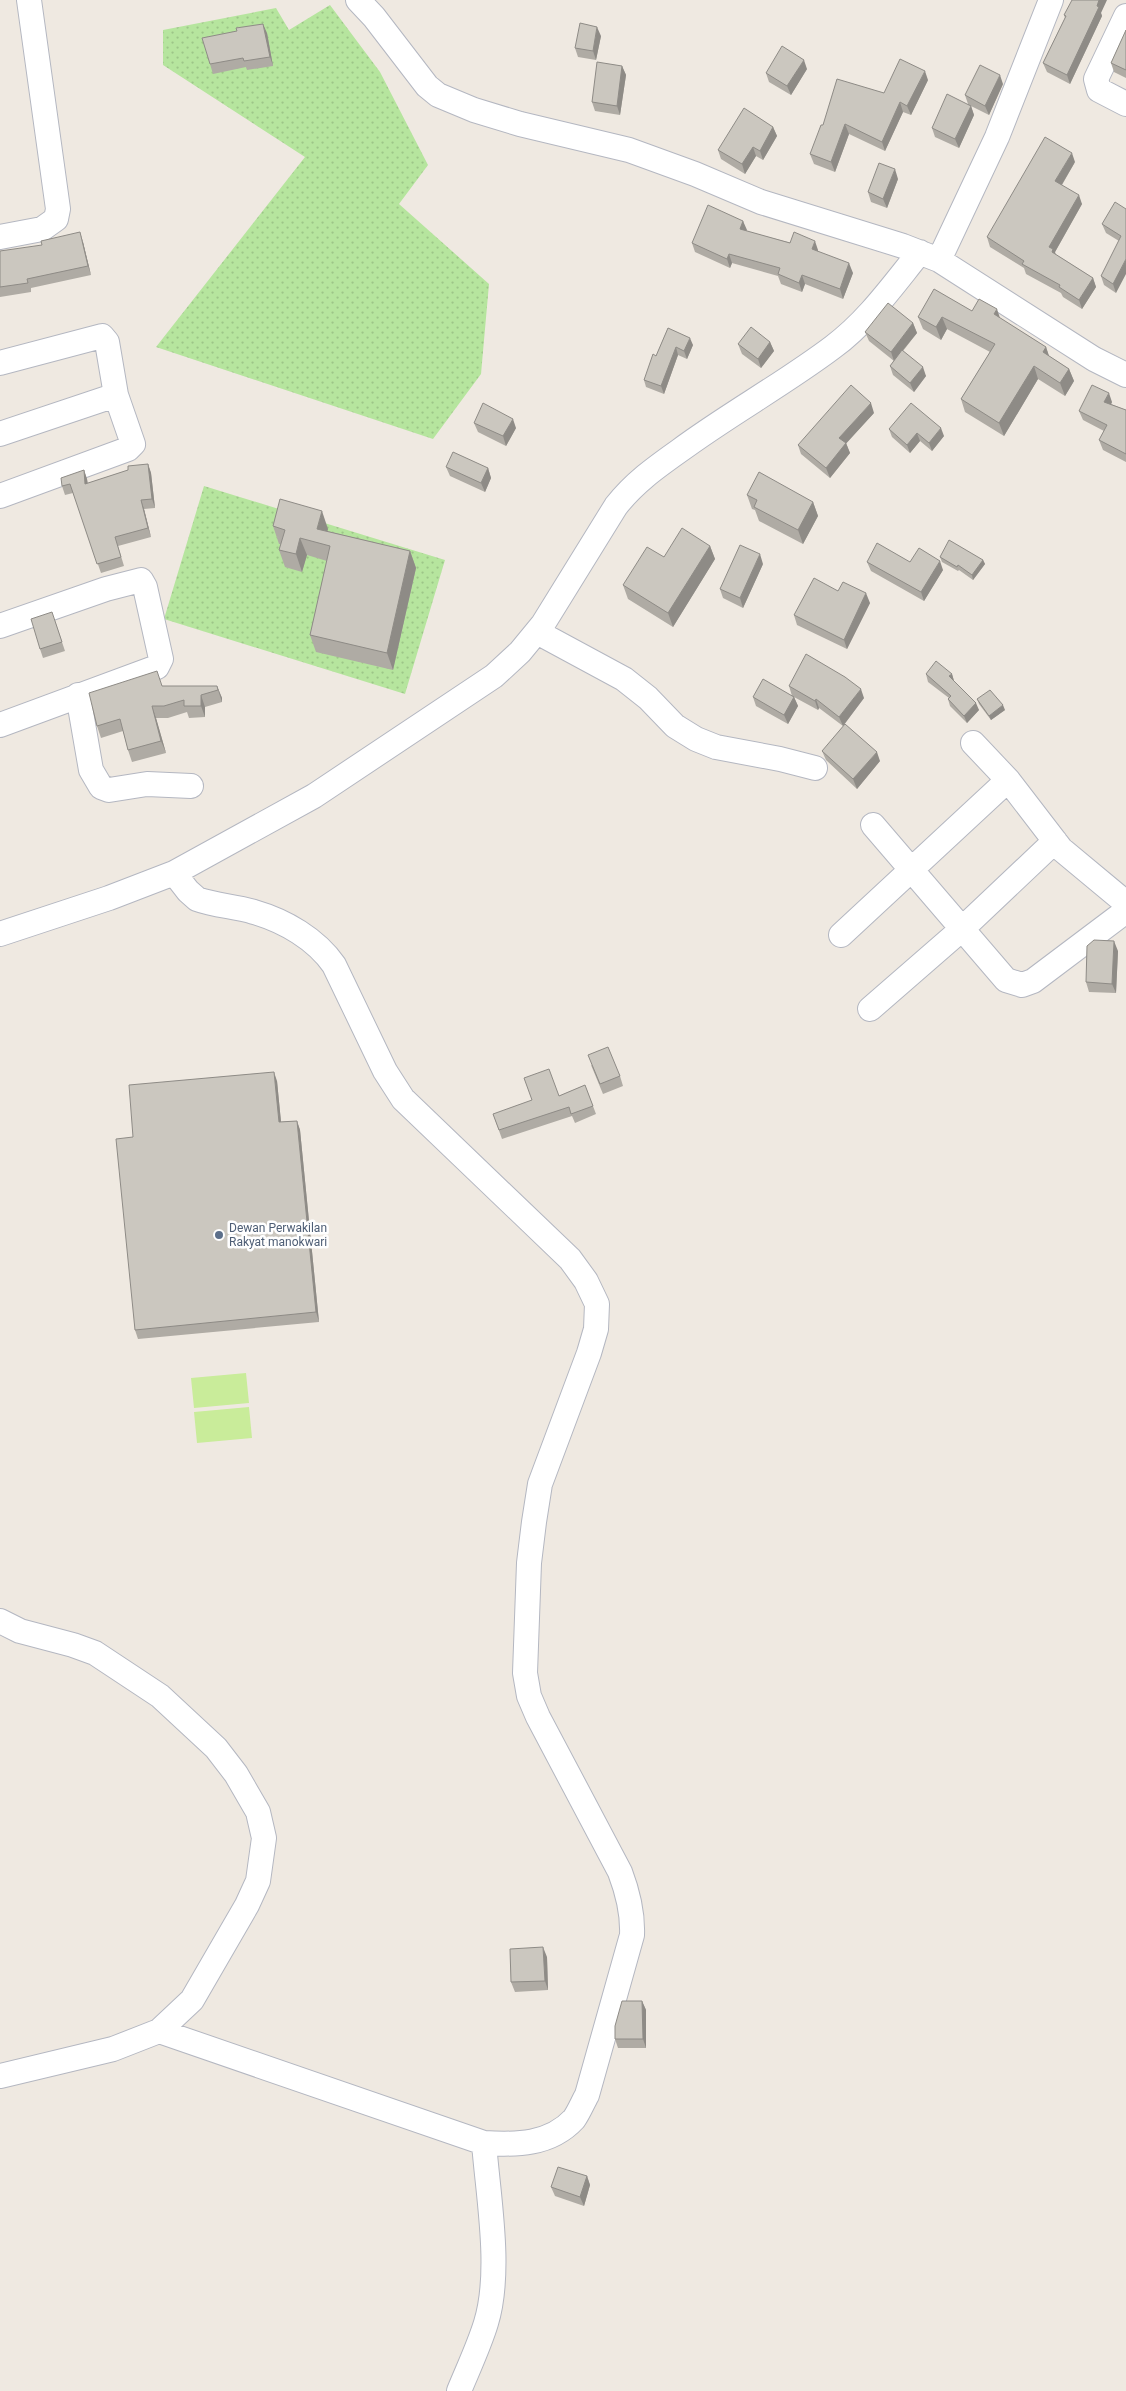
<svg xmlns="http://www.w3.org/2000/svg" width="1126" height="2391" viewBox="0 0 1126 2391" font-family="Roboto,sans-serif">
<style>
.grass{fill:url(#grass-dots)}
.pitch{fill:#c9ec9a}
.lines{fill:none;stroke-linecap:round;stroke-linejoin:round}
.minor-casing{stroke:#b4b7c1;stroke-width:26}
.minor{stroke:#fff;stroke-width:24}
.wall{fill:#afaba4}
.shaded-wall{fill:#8e8b86}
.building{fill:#cbc7bf;stroke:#8e8b86}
.service-dot{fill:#5c6f8a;stroke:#fff;stroke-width:2}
.labels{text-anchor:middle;stroke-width:5;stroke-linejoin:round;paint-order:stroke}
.service-label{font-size:12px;fill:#4e5e75;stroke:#fff;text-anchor:start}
</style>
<defs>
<pattern id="grass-dots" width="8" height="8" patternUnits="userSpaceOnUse" patternTransform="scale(1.25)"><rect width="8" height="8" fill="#b6e59e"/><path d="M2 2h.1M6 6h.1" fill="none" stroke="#9dc588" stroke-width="1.8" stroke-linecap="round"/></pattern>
</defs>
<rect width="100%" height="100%" fill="#efe9e1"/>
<path class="grass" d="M330,5l50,67 48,93 -29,39 90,80 -8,90 -48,65 -277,-92 149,-190 -142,-92v-35l113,-22 13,22z
M204,486l241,74 -40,134 -241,-75z"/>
<path class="pitch" d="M246,1373l3,30 -55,5 -3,-30z
M249,1407l3,31 -55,5 -3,-31z"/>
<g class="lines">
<defs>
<path id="minor" d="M358,0l16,17 53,69 11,9 36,15 46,14 109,26 66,24 66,28 142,44 36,14 155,99 32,16
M1126,16l-30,63 3,11 27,14
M0,237l42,-8 14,-10 2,-10 -29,-209
M939,260l58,-123 54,-137
M0,363l102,-27 5,6 9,53 17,49 -5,5 -128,47
M0,434l116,-39
M0,626l106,-37 35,-9 4,7 16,72 -4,8 -157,58
M537,632l87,47 24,19 27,28 21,13 20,8 64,12 35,9
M78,695l13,75 10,17 8,3 38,-6 44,2
M973,743l35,37 53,69 65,54
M873,825l133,155 16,5 11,-4 93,-70
M0,934l109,-36 65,-25 140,-77 180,-120 26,-24 23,-28 73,-118c18,-23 39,-38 63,-55 50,-37 105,-67 154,-104 35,-26 60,-62 87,-95
M841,935l167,-155
M870,1009l92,-80 93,-88
M0,1621l20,10 53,14 22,8 65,43 56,52 20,26 22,38 6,26 -6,43 -11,24 -55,95 -33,31 -46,18 -113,27
M159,2031l325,112c32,2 66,2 90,-24 5,-7 9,-17 13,-24l45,-160c1,-23 -4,-42 -12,-63l-82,-155 -9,-21 -4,-23 4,-110 5,-41 6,-38 49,-131 7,-24 1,-25 -11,-23 -16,-22 -167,-160 -18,-28 -51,-106c-18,-26 -49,-44 -80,-53 -19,-6 -38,-6 -57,-13l-9,-8 -14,-18
M459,2391c9,-22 20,-45 27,-68 16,-52 2,-127 -2,-180"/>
</defs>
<use href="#minor" class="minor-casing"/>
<use href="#minor" class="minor"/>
</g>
<path class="wall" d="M1101,13l1,3 -32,68 -23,-12 -4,-9 22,-45 -1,-3z
M1126,30v48l-12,-6 -3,-9z
M267,33l6,33 -26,4 -1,-3 -33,7 -3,-10z
M601,36l-5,24 -18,-3 -3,-9z
M622,66l4,9 -6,40 -25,-4 -3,-9z
M807,69l-16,26 -22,-13 -3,-9z
M928,80l-17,35 -8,-3 -18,39 -36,-17 -14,38 -21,-8 -4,-10 13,-29 61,-32z
M1003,84l-14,31 -18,-9 3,9 -15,33 -24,-11 -3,-9 36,-24 -3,-9z
M773,127l4,9 -14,24 -7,-4 -11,18 -24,-15 -3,-9z
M1075,162l-13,23 20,19 -27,48v2l38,24 3,9 -14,22 -19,-12 -2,-4 -35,-19 -2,-6 -34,-21 -3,-10z
M898,179l-11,29 -16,-6 -3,-10z
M1126,209l-10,84 -12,-8 -3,-9 18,-35 -13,-8 -4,-9z
M743,221l3,10 72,19v1l35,22 -10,26 -38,-15 -3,8 -21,-8 -3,-8 -46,-13 -2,5 -35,-16 -3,-9z
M83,242l8,33 -60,13v4l-31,5v-46z
M972,311l29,8 45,28 3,9 20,13 5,12 -9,15 -27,-17 -34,57 -39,-24 -4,-13 29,-47 -43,-23 -6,11 -18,-11 -5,-12z
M913,323l4,10 -14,18 23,25 -12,16 -21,-17 -3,-9 4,-5 -25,-20 -4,-9z
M668,328l25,17 -6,14 -9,-4 -14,39 -18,-7 -2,-7 12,-24z
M770,342l4,9 -13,17 -19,-14 -4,-10z
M1112,402l-1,2 15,6v52l-23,-12 -4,-10 5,-9 -21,-11 -4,-9z
M874,413l-28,30 4,10 -20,25 -29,-24 -3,-9z
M474,423l42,5 -10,18 -28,-14z
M889,429l55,7 -12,15 -12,-10 -10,12 -18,-16z
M148,464l3,9 4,35 -11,1 7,28 -33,9 6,20 -23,7 -28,-80 -8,2 -3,-9 22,-16 3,9 1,4z
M446,467l42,1 3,10 -6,14 -35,-16z
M747,495l66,7 5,14 -15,28 -44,-23 -4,-11 -3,-1z
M273,526l55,3 -1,2 83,20 6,17 -23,102 -77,-18 -6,-17 17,-74 -20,-6 -5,17 -17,-5 -6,-17 2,-6h-2z
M710,546l5,13 -42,68 -45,-28 -5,-14 41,-28z
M940,557l43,3 2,4 -12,16 -14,-10 -1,1 -16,-9z
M867,562h43l33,8 -19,31 -53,-30z
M763,564l-20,44 -20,-10 -3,-9z
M838,591l32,12 -23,46 -50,-24 -3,-10z
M55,621l10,30 -22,7 -3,-9z
M926,674h26l2,7 25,29 -12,13 -17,-17 -2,-7 1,-1 -21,-16z
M163,686h54l5,12v4l-17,5v10l-16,1 -2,-6 -19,6h-12l10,35 -34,9 -4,-12 -5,-19 -22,7 -4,-12z
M789,686l75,12 -21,28 -24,-18 -1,2 -24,-13 4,9 -10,18 -32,-18 -3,-9 39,-1z
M977,699l28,11 -14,10 -12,-16z
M822,751l58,10 -23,28 -31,-29z
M1118,951l-2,42 -27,-1 -3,-10z
M591,1065l29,11 3,10 -20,8z
M277,1081l4,41 16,-1 3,9 19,192 -181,17 -3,-9 -2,-193z
M585,1085l11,29 -21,9 -3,-7 -70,23 -9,-25 66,-18z
M547,1957l1,33 -33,2 -4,-10z
M642,2001l4,9v38h-28l-3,-9z
M587,2176l3,9 -6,21 -29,-10 -4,-9z"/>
<path class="shaded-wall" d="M1099,0h8l-6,13 1,3 -32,68 -3,-9z
M263,24l4,9 6,33 -3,-9z
M597,27l4,9 -5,24 -3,-9z
M804,60l3,9 -16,26 -4,-9z
M622,66l4,9 -6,40 -3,-9z
M925,71l3,9 -17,35 -4,-9z
M1000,75l3,9 -14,31 -4,-9z
M900,102l3,10 -18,39 -3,-9z
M971,106l3,9 -15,33 -4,-9z
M845,124l4,10 -14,38 -4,-10z
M773,127l4,9 -14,24 -3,-9z
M753,147l3,9 -11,18 -3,-10z
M1072,153l3,9 -17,29 -3,-10z
M895,169l3,10 -11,29 -4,-9z
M1079,195l3,9 -27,48 2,6 -4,-3 -4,-8z
M743,221l4,9 -4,8 -3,-9z
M80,232l3,10 8,33 -3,-9z
M815,241l3,9 -3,9 -3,-10z
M729,254l3,9 -2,5 -3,-9z
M1126,259v15l-10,19 -3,-9z
M849,263l4,10 -10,26 -3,-10z
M802,275l3,9 -3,8 -3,-9z
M1093,278l3,9 -14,22 -3,-9z
M997,309l4,12 -7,-7z
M942,317l5,12 -6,11 -5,-13z
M913,323l4,10 -23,28 -3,-9z
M690,338l3,7 -6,14 -3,-8z
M770,342l4,9 -13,17 -3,-9z
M676,347l2,8 -14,39 -3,-8z
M1046,347l4,12 -7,-7z
M1034,366l4,13 -34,57 -5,-13z
M923,367l3,9 -12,16 -4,-9z
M1069,369l5,12 -9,15 -5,-13z
M1109,393l3,9 -4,9 -4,-9z
M871,403l3,10 -31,34 -4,-9z
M513,419l3,9 -10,18 -3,-10z
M941,428l3,8 -12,15 -3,-8z
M917,433l3,8 -10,12 -3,-8z
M846,443l4,10 -20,25 -4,-10z
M148,464l3,9 4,35 -3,-9z
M488,468l3,10 -6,14 -4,-9z
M84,470l3,9 1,14 -3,-9z
M141,500l3,9 7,28 -3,-9z
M813,502l5,14 -15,28 -5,-14z
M322,511l6,18 -4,15 -7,-15z
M300,538l7,17 -5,17 -6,-18z
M710,546l5,13 -42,68 -5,-14z
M410,551l6,17 -23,102 -6,-17z
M760,554l3,10 -20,44 -3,-10z
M983,560l2,4 -12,16 -1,-5z
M940,561l3,9 -19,31 -3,-9z
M866,593l4,10 -23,46 -3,-9z
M952,674l2,7 -5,-5z
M217,686l5,12v4l-4,-12z
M861,689l3,9 -21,28 -4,-9z
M201,695l4,12v10l-4,-11z
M794,697l4,9 -10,18 -4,-9z
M816,699l3,9 -1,2 -3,-9z
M976,703l3,7 -12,13 -3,-7z
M1003,705l2,5 -14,10 -2,-4z
M152,706l4,12 10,35 -5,-12z
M877,752l3,9 -23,28 -4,-10z
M1114,941l4,10 -2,42 -4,-9z
M274,1072l3,9 5,51 -3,-10z
M297,1121l3,9 19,192 -3,-10z
M543,1947l4,10 1,33 -3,-9z
M642,2001l4,9v38l-3,-9z
M587,2176l3,9 -6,21 -4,-9z"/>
<path class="building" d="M1072,0h27l-2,6 2,1 -32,68 -24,-12 23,-47 -2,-1z
M580,23l17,4 -4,24 -18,-3z
M263,24l7,33 -26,4 -1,-3 -33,6 -8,-26 35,-7 -1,-3z
M1126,30v40l-15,-7z
M782,46l22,14 -17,26 -21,-13z
M900,59l25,12 -18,35 -7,-4 -18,40 -37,-18 -14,38 -21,-8 11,-29h2l14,-46 47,14z
M597,62l25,4 -5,40 -25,-4z
M980,65l20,10 -15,31 -20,-11z
M947,94l24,12 -16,33 -23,-11z
M744,108l29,19 -13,24 -7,-4 -11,17 -24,-14z
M1045,137l27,16 -17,28 24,14 -30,52 4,2 -1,3 41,26 -14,22 -20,-13 1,-2 -38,-21 2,-3 -37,-24z
M879,163l16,6 -12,30 -15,-7z
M1115,202l11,7v50l-13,25 -12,-8 20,-40 -19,-12z
M708,205l35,16 -3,8 50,14 4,-11 21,9 -3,8 37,14 -9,26 -38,-14 -3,8 -21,-9 2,-6 -51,-14 -2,5 -35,-16z
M80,232l8,34 -61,13 1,4 -28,4v-36l42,-6 -1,-4z
M934,289l38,22 7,-12 18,10 -3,5 52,33 -3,5 26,17 -9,14 -26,-17 -35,57 -38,-24 34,-55 -53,-27 -6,10 -18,-10z
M888,303l25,20 -22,29 -26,-20z
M751,327l19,15 -12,17 -20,-15z
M668,328l22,10 -6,13 -8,-4 -15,39 -17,-6 9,-26 3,2z
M902,350l21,17 -13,16 -20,-17z
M851,385l20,18 -32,35 7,5 -20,25 -28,-23z
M1092,385l17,8 -5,9 22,8v44l-27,-14 8,-15 -28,-14z
M483,403l30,16 -10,17 -29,-13z
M911,403l30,25 -12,15 -12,-10 -10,12 -18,-16z
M453,452l35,16 -7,15 -35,-16z
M148,464l4,35 -11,1 7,28 -33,9 6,20 -24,7 -27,-80 -8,2 -1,-8 23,-8 1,14 43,-14v-4z
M759,472l54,30 -15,28 -44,-23 3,-7 -10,-5z
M280,499l42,12 -5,18 93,22 -23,102 -77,-18 20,-89 -30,-8 -4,16 -17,-4 6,-20 -12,-4z
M682,528l28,18 -42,67 -45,-28 24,-38 17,10z
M949,540l34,20 -11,15 -14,-10 -1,2 -17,-10z
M877,543l33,19 9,-14 21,13 -19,31 -54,-30z
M740,545l20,9 -20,44 -20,-9z
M814,578l24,13 5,-9 23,11 -22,47 -50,-25z
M52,612l10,30 -22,7 -9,-30z
M806,654l39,23 16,12 -22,28 -23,-18 -1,2 -26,-15z
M936,661l16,13 -3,2 27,27 -12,13 -16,-17 3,-3 -25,-22z
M157,671l5,15h55l1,4 -17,5v11h-17v-6l-20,6h-12l9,35 -33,9 -8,-31 -23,7 -8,-33z
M763,679l31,18 -10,18 -31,-18z
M990,690l13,15 -14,11 -12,-17z
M845,724l32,28 -24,27 -31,-28z
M1094,940l20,1 -2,43 -26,-2 1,-36z
M608,1047l12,29 -20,8 -12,-29z
M549,1069l10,27 26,-11 8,21 -22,8 -2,-7 -70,23 -6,-16 39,-14 -8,-22z
M274,1072l5,50 18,-1 19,191 -181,18 -19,-191 17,-2 -4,-52z
M543,1947l2,34 -34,1 -1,-33z
M622,2001h20l1,38h-28v-13z
M558,2167l29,9 -7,21 -29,-10z"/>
<circle class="service-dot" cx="219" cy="1235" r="5"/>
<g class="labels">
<g class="service-label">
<text x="229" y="1232">Dewan Perwakilan<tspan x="229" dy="14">Rakyat manokwari</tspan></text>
</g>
</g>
</svg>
